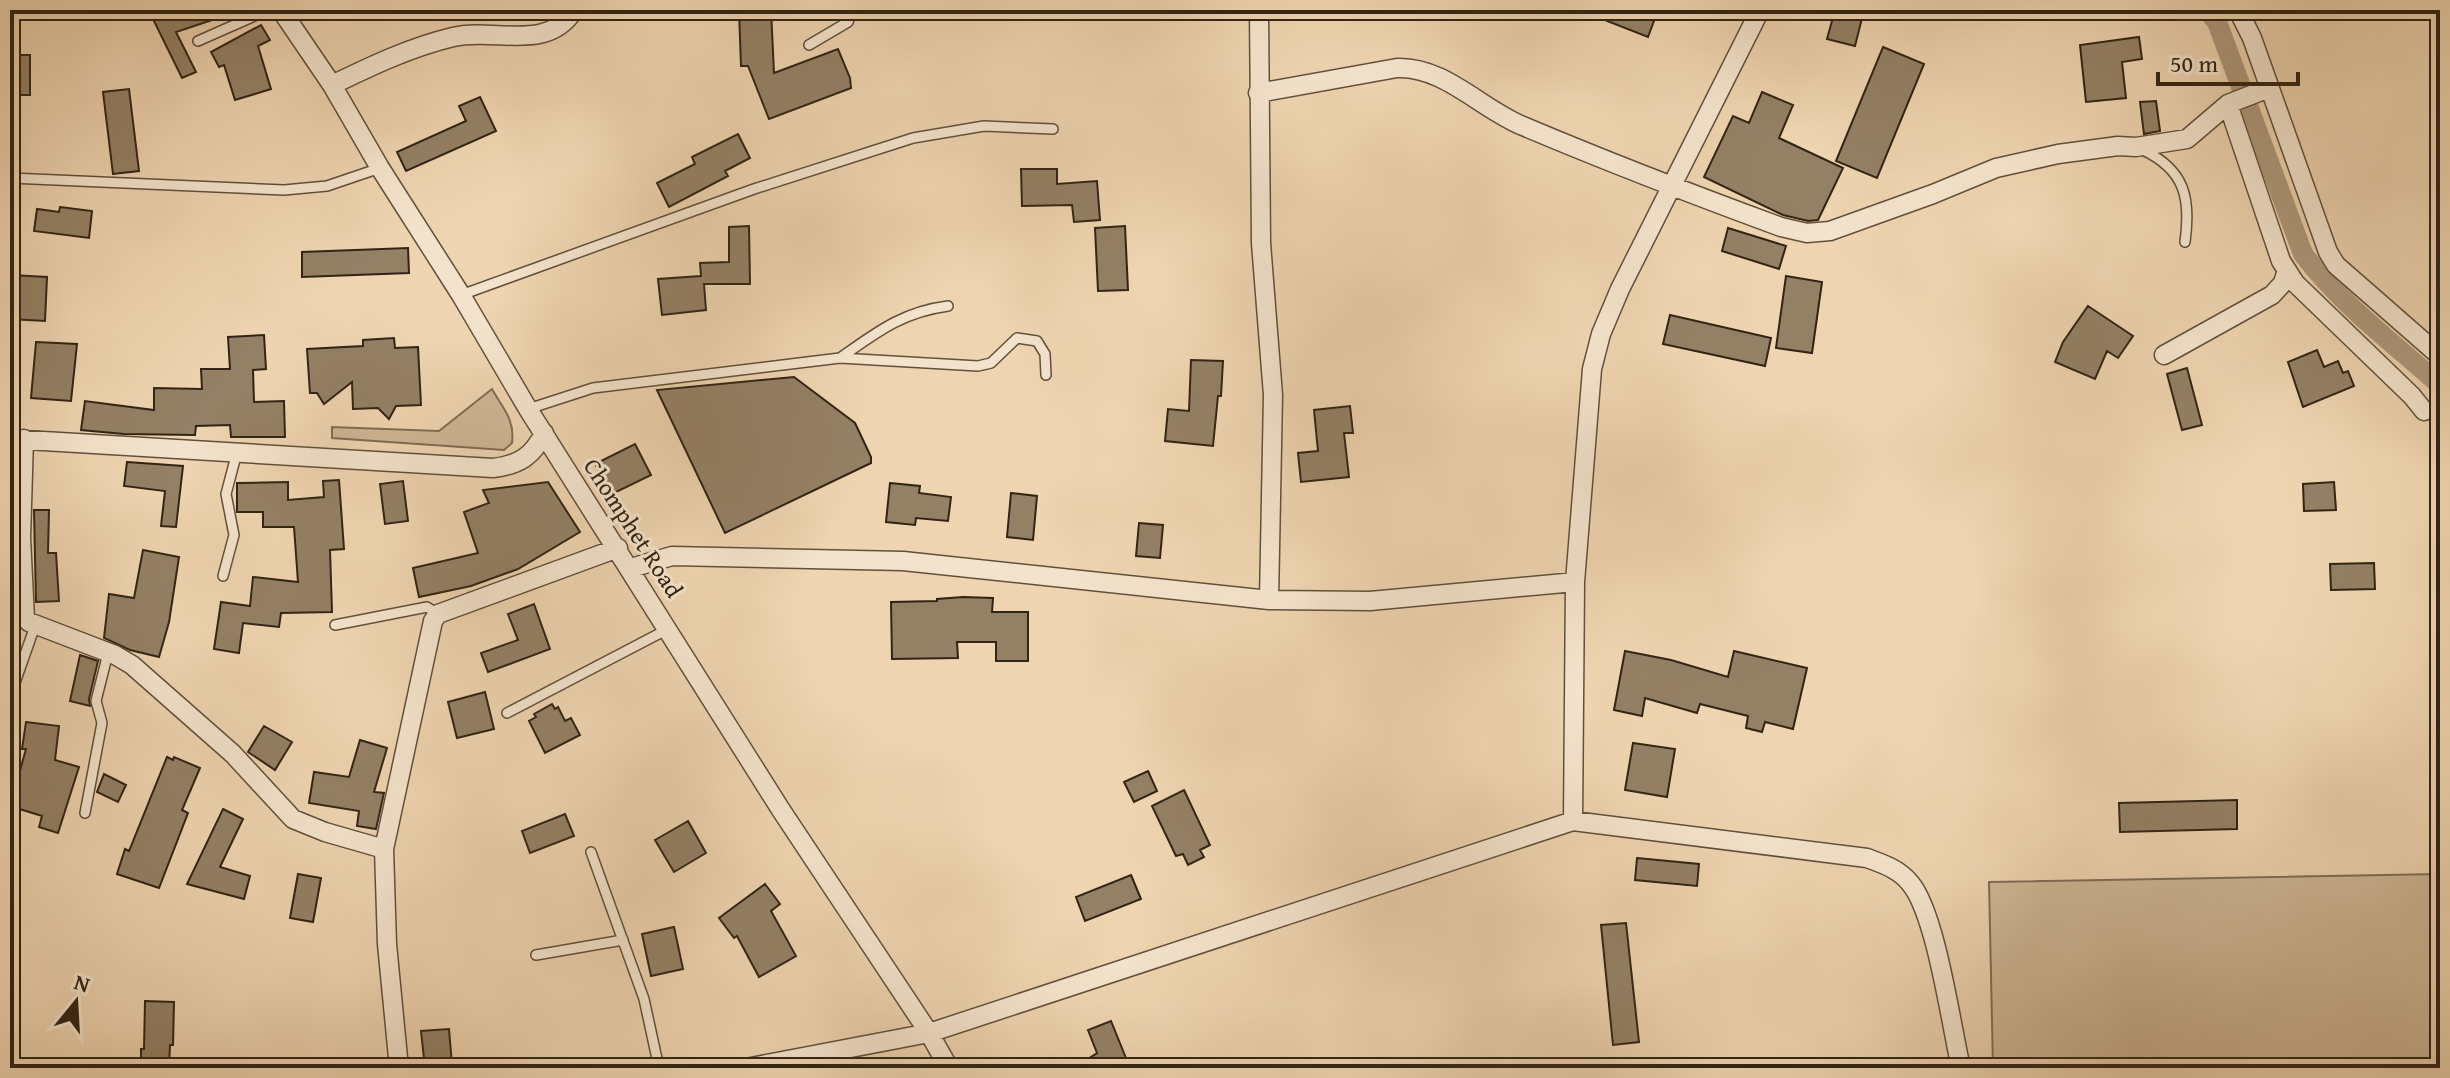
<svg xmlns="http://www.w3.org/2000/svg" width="2450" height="1078" viewBox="0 0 2450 1078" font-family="'Gentium Book Plus',serif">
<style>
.green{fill:#ceb695;stroke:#806d54;stroke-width:2}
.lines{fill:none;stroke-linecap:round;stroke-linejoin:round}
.canal{stroke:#ae987b;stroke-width:20}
.building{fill:#948065;stroke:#322414;stroke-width:2}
.lane-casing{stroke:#61503b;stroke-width:12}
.street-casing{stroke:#61503b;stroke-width:21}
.lane{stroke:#f4e3cc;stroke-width:9}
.street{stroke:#f4e3cc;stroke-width:18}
.labels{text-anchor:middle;stroke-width:6;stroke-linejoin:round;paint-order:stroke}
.street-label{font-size:24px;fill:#322414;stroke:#f4e3cc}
</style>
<rect width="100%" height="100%" fill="#eed4b0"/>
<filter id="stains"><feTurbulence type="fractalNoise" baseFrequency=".0025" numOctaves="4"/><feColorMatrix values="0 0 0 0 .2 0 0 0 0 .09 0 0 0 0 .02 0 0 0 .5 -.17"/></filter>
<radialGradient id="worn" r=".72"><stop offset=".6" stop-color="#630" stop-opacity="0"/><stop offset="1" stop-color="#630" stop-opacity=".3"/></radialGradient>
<path class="green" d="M492,389c11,20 23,30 20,54l-8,7 -172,-12v-11l107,4z
M2440,874v194h-447l-4,-186z"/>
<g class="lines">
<path class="canal" d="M2207,10l10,12 86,232c38,50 90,89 137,131"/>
</g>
<path class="building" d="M166,10l3,7 21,-7h42l1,3 -57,19 20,40 -14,6 -30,-61z
M739,10h32l3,63 64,-24 12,29 1,10 -82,31 -21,-53h-7z
M1611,10h47l-10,27 -41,-16z
M1835,10h29l-9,36 -28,-7z
M261,25l9,15 -12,6 13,43 -36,11 -11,-35 -5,2 -8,-15z
M2139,37l3,22 -20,3 4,36 -40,4 -6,-57z
M1883,47l41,17 -47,114 -41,-17z
M10,55h20v40h-20z
M129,89l10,82 -26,3 -10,-82z
M1762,92l31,13 -14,33 64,30 -25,52 -10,1 -25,-6 -79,-38 29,-61 16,7z
M480,97l16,34 -90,40 -9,-19 69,-31 -7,-15z
M2156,101l4,30 -16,3 -4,-32z
M738,134l12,24 -25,13 3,5 -59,31 -12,-24 38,-19 -3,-7z
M1021,169h36v15l40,-3 3,39 -26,2 -2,-17 -50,1z
M60,207l32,4 -3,27 -55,-7 3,-22 22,3z
M749,226l1,58h-46l2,26 -44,5 -4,-36 43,-3 -1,-13 29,-1v-35z
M1125,226l3,64 -30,1 -3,-63z
M1728,228l58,18 -7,23 -57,-18z
M408,248l1,25 -107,4v-25z
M11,275l36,2 -2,44 -35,-2z
M1786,276l36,6 -10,71 -36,-5z
M2088,306l45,30 -15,22 -11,-7 -12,28 -40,-17 8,-20z
M1670,315l101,23 -6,28 -102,-22z
M264,335l2,34 -13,1 1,32 30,-1 1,36h-54l-1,-12 -34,1 -1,9 -71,-1 -43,-4 4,-29 69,9v-22l48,1 -1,-20h29l-2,-32z
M394,338l1,10 23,-1 3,58 -25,1 -7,13 -11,-11 -25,1 -1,-27 -28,22 -7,-11h-7l-3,-44 56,-3v-6z
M36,342l41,2 -6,57 -40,-3z
M2317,350l7,17 14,-6 5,12 5,-2 6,15 -51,21 -15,-45z
M1191,360l32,1 -2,35h-3l-5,50 -48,-5 3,-32 21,2z
M2187,368l15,57 -20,5 -15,-56z
M794,377l61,46 16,34v6l-146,70 -68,-143z
M1350,406l3,27h-9l5,44 -48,5 -3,-29 20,-2 -4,-41z
M635,444l16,31 -41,20 -15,-31z
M127,462l56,4 -7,61 -15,-1 4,-35 -41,-5z
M339,480l5,69 -14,1 2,62 -51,1 -2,14 -36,-4 -4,30 -25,-4 7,-47 29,4 3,-29 45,5 -4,-55h-31v-15h-26v-29l51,-1v18l36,-3 -1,-16z
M403,481l5,40 -23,3 -5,-40z
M548,482l32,50 -62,37 -47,17 -52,11 -6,-29 65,-15 -14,-41 25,-9 -6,-13z
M2334,482l2,28 -32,1 -1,-27z
M890,483l30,3 -1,7 32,4 -3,24 -32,-3 -1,7 -29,-3z
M1011,493l26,3 -4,44 -26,-3z
M34,510h15l-1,43h8l3,48 -23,1z
M1139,523l24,2 -3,33 -24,-2z
M143,550l36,7 -10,65 -10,35 -29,-7 -26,-12 5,-44 25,4z
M2374,563l1,26 -44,1 -1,-26z
M963,597l30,1 -1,14h36v49h-32v-19h-39l1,16 -66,1 -1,-57 46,-1v-2z
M534,604l16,45 -62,23 -7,-19 37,-13 -10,-26z
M1625,651l46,9 57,17 6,-26 73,17 -14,61 -28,-7 -3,10 -16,-4 2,-12 -48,-12 -3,9 -52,-15 -3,18 -28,-6z
M80,655l18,6 -9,38 1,7 -20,-5z
M485,692l9,37 -37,9 -9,-36z
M552,704l3,5 3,-2 7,14 6,-3 9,17 -35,18 -16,-32 7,-4 -2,-3z
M26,722l33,4 -4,34 24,7 -21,66 -19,-6 3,-11 -32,-10 16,-57h-4z
M264,726l28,16 -17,28 -27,-18z
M360,740l27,8 -13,44 10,1 -8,36 -19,-3 2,-15 -50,-8 5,-31 35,5z
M1633,743l42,6 -8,48 -42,-7z
M167,757l6,3 1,-3 26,11 -18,42 6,3 -29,75 -42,-14 8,-25 4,2z
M1148,771l9,20 -23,11 -10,-20z
M104,774l22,11 -8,17 -21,-10z
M1184,790l26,55 -10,5 4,7 -16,8 -5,-11 -7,2 -24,-50z
M2237,800v29l-117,3 -1,-29z
M223,809l20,10 -23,48 30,9 -6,23 -57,-15z
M565,814l9,22 -44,17 -8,-22z
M688,821l18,32 -32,19 -19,-32z
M1637,858l62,6 -2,22 -62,-6z
M298,874l23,4 -8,44 -23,-4z
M1131,875l10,24 -56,22 -9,-24z
M765,884l15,20 -9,7 25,45 -37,21 -22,-41 -3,2 -15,-20z
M1626,923l13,119 -26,3 -12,-120z
M674,927l9,42 -32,7 -9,-42z
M145,1001l29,1 -1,43h-3l-1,23h-28v-19h3z
M1111,1021l19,47h-56l23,-15 -9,-23z
M449,1029l3,36 -6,3h-21l-4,-37z"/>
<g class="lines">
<defs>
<path id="lane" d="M139,11l5,-1
M709,11v-1
M198,41l70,-31
M809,45l39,-23 5,-12
M2143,150c42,20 48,48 42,92
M10,178l274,12 43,-4 53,-18
M461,295l293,-106 159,-51 71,-12 69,3
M840,358c37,-26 62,-46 108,-52
M528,409l65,-21 247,-30 138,8 13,-3 26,-25 20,3 8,13 1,21
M223,576l11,-41 -8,-41 11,-42
M335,625l92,-18 11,7
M10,697l25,-71
M507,713l161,-84
M85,813l17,-90 -6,-22 12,-48
M591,852l53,147 15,69
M536,955l87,-15"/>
<path id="street" d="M281,10l51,75 48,83 81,127 67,114 253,401 148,223 20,35
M1259,10l2,233 12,152 -4,205
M2238,10l14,28 76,214 8,13 104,91
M332,85c39,-19 79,-38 121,-48 41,-10 94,16 121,-27
M1258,93l139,-25c47,-2 84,41 126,58 85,36 171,69 258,101l26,6 23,-2 103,-37 63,-26 62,-14 60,-8 18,1 51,-8 41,-35 41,-16
M2228,104l53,157 14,22 117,113 12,15
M2164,355l108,-60 11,-12 4,-13
M10,439l483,29c26,-3 40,-12 51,-35
M24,439l-3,99 4,80 4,4 86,33 17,10 101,89 60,65 32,13 59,17 3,95 12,124
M631,568l41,-12 231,5 366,39 101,1 205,-19
M1573,821l2,-239 17,-213 9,-35 19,-45 140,-279
M384,849l49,-228 5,-7 180,-66
M746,1068l183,-35 644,-212 294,37c16,6 32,11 43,25 26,30 41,142 51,185"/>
</defs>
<use href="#lane" class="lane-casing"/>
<use href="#street" class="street-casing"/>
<use href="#lane" class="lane"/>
<use href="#street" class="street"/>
</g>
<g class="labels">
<g class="street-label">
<text transform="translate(633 528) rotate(57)" y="8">Chomphet Road</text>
</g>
</g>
<rect width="2450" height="1078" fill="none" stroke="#eed4b0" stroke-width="40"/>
<rect x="12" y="12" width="2426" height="1054" fill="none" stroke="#322414" stroke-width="4"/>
<rect x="20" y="20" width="2410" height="1038" fill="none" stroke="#322414" stroke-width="2"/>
<g transform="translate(76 1002) rotate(18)" stroke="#f4e3cc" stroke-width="6" paint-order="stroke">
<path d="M0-6L14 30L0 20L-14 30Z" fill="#322414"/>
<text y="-12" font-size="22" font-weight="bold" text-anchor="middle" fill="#322414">N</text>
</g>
<path d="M2158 72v12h140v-12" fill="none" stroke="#322414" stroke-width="4"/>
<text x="2170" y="72" font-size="24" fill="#322414" stroke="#f4e3cc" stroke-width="6" paint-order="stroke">50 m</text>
<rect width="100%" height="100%" filter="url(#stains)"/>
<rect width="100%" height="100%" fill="url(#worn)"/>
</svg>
